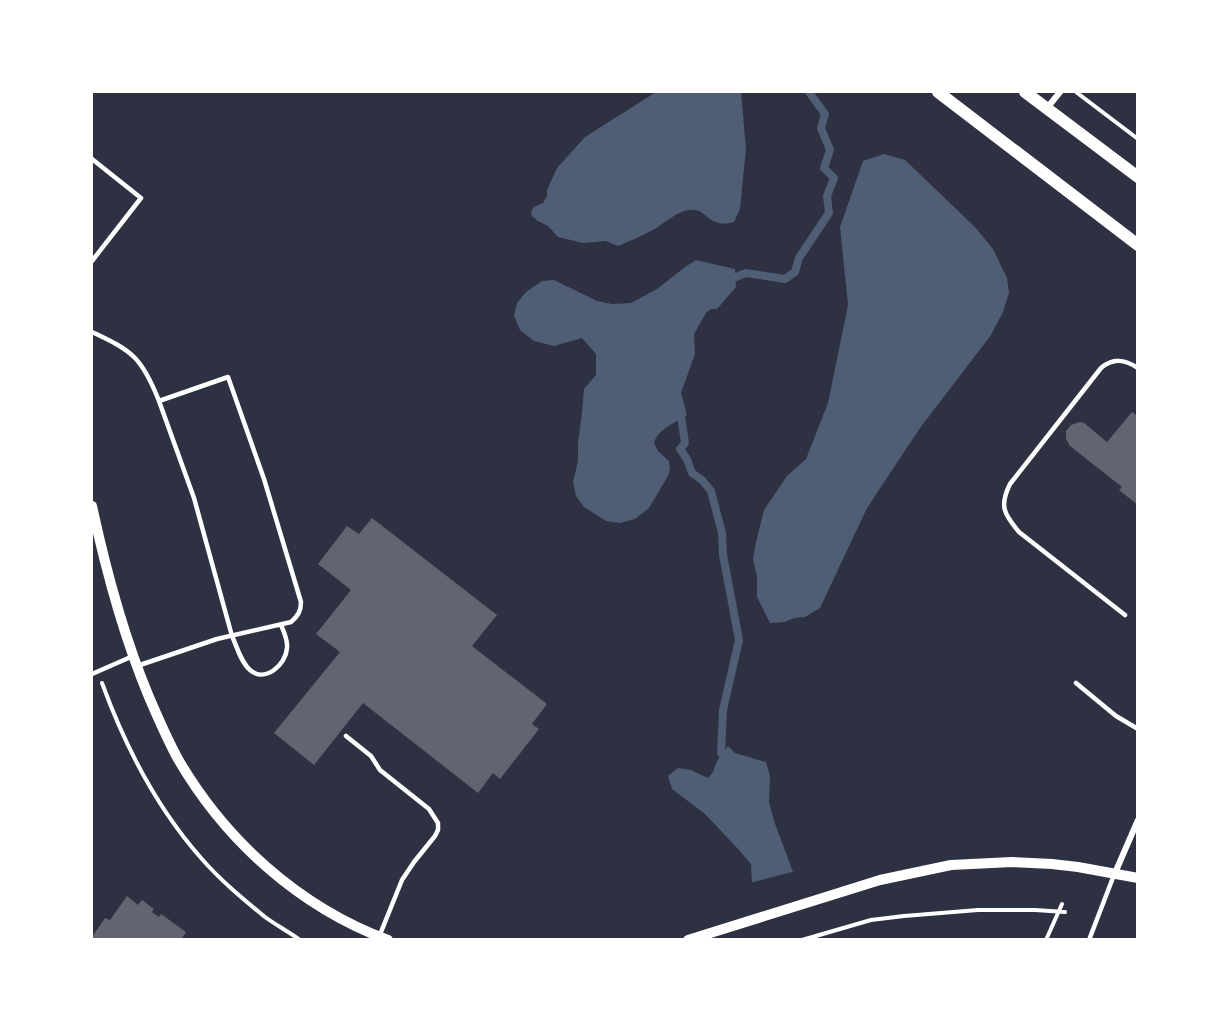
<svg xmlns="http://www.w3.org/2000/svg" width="1229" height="1031" viewBox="0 0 1229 1031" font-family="'Open Sans',sans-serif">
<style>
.water{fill:#4f5d75}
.pier{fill:#2d3142}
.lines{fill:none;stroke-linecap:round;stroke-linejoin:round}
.stream{stroke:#4f5d75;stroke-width:8}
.building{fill:#626471}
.path{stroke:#fff;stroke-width:4}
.service{stroke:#fff;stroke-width:4.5}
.minor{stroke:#fff;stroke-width:6}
.tertiary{stroke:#fff;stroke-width:10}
.secondary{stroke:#fff;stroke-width:12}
</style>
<rect width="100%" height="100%" fill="#2d3142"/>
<path class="water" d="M656,92h85l5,57 -6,60 -6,13c-10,3 -18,2 -27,-5 -3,-3 -7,-6 -11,-7 -15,-3 -31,13 -43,20 -11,6 -23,11 -35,16l-12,-5 -23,2 -25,-6 -10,-11 -10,-5 -6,-5 -1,-4 3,-5 9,-4 4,-7v-6l10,-22 28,-31z
M884,154l21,6 70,67 18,22 14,29 2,15 -6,19 -12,23 -71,93 -53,80 -47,100 -15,9 -11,1 -9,4 -15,1 -13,-26v-20l-4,-18 3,-17 8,-32 23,-34 19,-17 22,-56 20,-98 -8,-78 23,-66z
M696,260l39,9 1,18 -19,22h-6l-5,4 -12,21 1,20 -14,39 6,22c-12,8 -29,14 -33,28l4,8 11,10 1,8 -2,7 -19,32 -14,11 -15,4 -14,-2 -22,-14 -8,-11 -3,-14 5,-21v-18l4,-30 2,-24 12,-14v-21l-14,-16 -28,8 -20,-5 -14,-11 -6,-14 3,-13 9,-11 16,-11 12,-1 43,21 15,3 19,-1 26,-14 28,-22z
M728,746l7,7 31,9 4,14 -1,26 5,19 19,51 14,67 -55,-56 -1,-19 -12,-14 -34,-36 -33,-25 -4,-13 10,-8 13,2 17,8 5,-6 4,-11z"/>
<path class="pier" d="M796,871l14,69h-45l-15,-57z"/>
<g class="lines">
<path class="stream" d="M726,281l20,-8 39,6 10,-7 4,-14 30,-45 -2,-17 7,-18 -10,-10 6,-18 -9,-22 4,-14 -16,-22
M680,409l5,34 -5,6 7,10 5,14 10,7 9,11 11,42 1,22 16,85 -16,70 -2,43 6,8"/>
</g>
<path class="building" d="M1132,412l6,4v89l-19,-15 3,-3 -52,-41 -4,-7v-8l5,-6 9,-3 4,1 23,19z
M372,518l125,97 -25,31 75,58 -15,20 7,5 -39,50 -7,-6 -15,20 -115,-90 -49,62 -40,-32 66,-81 -24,-18 35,-44 -33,-26 29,-38 12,8z
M127,896l11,9 4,-5 12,9 -2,3 7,5 2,-3 25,18 -5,8h-89v-3l13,-19 5,2z"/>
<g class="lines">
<path class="path" d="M1076,92l62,47
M102,683c23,63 54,124 99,175 19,22 42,41 64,59 11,8 24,15 35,23
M802,940l69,-20 33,-4 74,-6h57l30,2
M1046,940l16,-36"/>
<path class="service" d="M92,159l49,39 -49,63
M92,332c41,19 50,26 67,69l69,-24 36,102 37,123c0,9 -3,14 -10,20l-74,17 -80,27
M159,401l35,97 38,138c5,11 9,26 18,34 15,13 36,-5 37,-22 1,-8 -3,-16 -6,-23
M1125,615l-106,-83c-15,-18 -20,-26 -9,-48l91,-116c12,-10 23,-9 37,0
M92,674l41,-18
M1076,683l40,33 22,13
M346,736l25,20 9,14 49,39 9,14v7l-3,6 -21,26 -12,18 -23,57
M1089,940l25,-65"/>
<path class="minor" d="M1047,108l13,-16
M1115,873l23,-53"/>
<path class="tertiary" d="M92,506c14,65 31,129 57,191 9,21 18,42 29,62 47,81 121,148 210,181
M688,940l192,-60 71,-15 61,-3 40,2 26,3 60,11"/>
<path class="secondary" d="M938,92l200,153
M1025,92l113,85"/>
</g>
<rect width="1229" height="1031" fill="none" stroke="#ffffff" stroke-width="186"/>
</svg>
